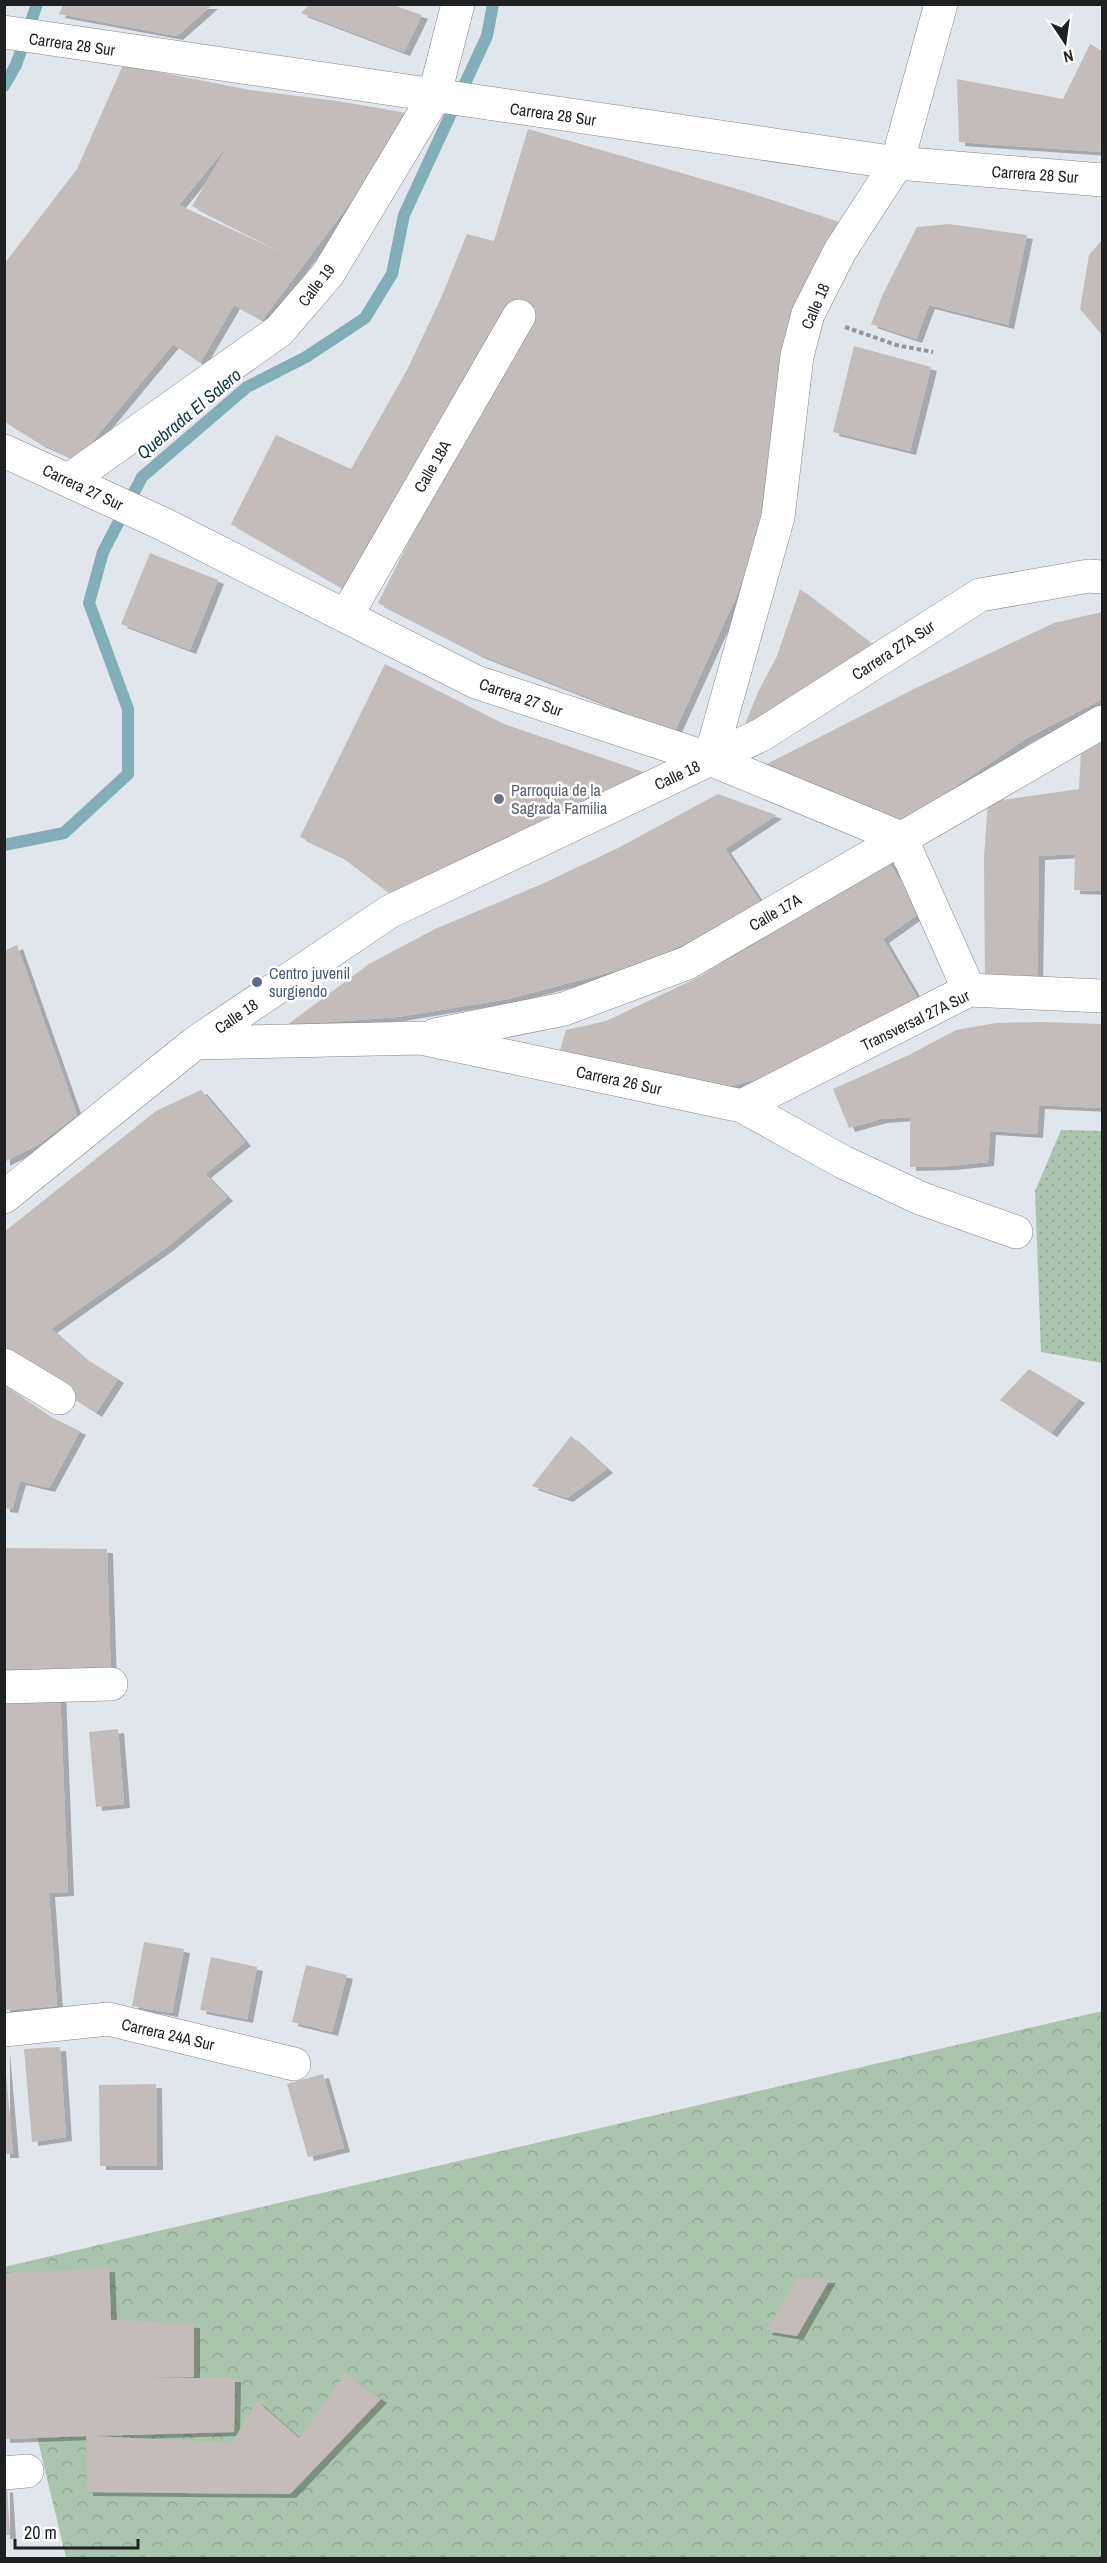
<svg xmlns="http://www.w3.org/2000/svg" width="1107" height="2563" viewBox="0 0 1107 2563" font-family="'Archivo Narrow',sans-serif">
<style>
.forest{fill:url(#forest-crowns)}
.park{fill:url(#park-dots)}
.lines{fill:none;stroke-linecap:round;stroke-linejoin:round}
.stream{stroke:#82afb7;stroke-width:12}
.building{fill:#c4bcbb;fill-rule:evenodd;filter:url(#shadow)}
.minor-casing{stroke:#83878d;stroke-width:34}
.path{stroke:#92969b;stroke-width:4;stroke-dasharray:4.5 3;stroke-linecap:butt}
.minor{stroke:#fff;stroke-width:33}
.worship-dot{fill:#6b7280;stroke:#fff;stroke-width:2}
.service-dot{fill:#5c6f8a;stroke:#fff;stroke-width:2}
.labels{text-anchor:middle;stroke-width:5;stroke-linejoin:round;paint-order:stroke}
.street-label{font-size:16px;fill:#1e2022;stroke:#fff}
.worship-label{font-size:16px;fill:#5b616d;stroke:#fff;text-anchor:start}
.service-label{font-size:16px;fill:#4e5e75;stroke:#fff;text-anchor:start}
.water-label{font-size:18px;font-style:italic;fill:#0f3b42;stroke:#fff}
</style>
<defs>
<pattern id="forest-crowns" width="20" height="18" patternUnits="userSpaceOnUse" patternTransform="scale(1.5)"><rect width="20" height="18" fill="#abc4ae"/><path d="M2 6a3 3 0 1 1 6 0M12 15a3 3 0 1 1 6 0" fill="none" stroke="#93a895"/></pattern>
<pattern id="park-dots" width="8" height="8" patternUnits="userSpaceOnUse" patternTransform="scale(1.5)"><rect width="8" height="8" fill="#abc4ae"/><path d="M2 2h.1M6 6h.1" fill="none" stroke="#93a895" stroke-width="1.8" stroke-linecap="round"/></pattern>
<filter id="shadow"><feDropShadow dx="6" dy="4" stdDeviation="0" flood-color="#0004"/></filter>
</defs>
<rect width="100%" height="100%" fill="#e1e5ec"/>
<path class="forest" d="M1102,2011v547h-1036l-61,-256 -1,-35z"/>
<path class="park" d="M1061,1130l41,1v232l-61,-11 -6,-161z"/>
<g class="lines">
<path class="stream" d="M4,86l12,-21 21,-61
M4,845l60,-12 64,-59v-65l-39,-106 14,-51 39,-75 105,-90 59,-30 59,-39 27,-44 12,-59 83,-179 6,-32"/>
</g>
<path class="building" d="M310,4h80l32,11 -18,37 -103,-39z
M63,5h149l-35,31 -118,-22z
M1090,44l12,7v101l-143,-10 -2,-63 106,20z
M123,65l127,25 87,11 70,12 -42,70 -103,137 -28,-15 -34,58 -27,-19 -96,116 -38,-17 -34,-21v-159l72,-94zM231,141l-39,65 100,51 -113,-52z
M528,129l216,62 99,32 -84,311 -23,63 -63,138 -48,-23 -147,-58 -100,-51 34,-68 105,-182 19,-47 -23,-7 -49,92 -119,199 -114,-66 45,-89 75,34 56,-99 34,-72 26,-64 27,7z
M949,224l78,11 -19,90 -79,-20 -13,34 -45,-15 12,-30 34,-67z
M1102,240v95l-22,-26 9,-54z
M854,346l77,21 -21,84 -77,-19z
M150,553l68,27 -28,70 -69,-26z
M800,589l72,55 -47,41 -82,44 16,-39 18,-34z
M1102,612v87l-77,40 -122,83 -144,-54 155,-79 140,-66z
M385,664l119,60 160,55 -270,118 -54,-41 -40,-19z
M1102,742v149l-28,-1 1,-36 -36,2 -2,129h-52l-1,-128 4,-55 91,-13 2,-38z
M718,794l58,21 -51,34 36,54 -46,27 -74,34 -133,35 -110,18 -111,8 82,-61 66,-35 107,-45 76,-36z
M886,858l35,54 -38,27 36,62 -118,65 -69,20 -83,-15 -89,-21 6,-20 40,-9 93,-44z
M17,945l60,170 -38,29 -35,18v-211z
M1040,1022l62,2v84l-63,-3 -2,29 -47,-3 -2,31 -38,4 -40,1v-50l-29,2 -32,9 -16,-39 76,-34 47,-25 40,-7z
M201,1090l44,52 -40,32 22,23 -60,50 -116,82 32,28 35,22 -22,34 -92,-59v-122l152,-121z
M1029,1369l50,30 -28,34 -51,-33z
M4,1385l47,32 29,14 -31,57 -29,-7 -8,28 -8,-1z
M571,1436l36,33 -40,29 -35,-12z
M4,1548l103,1 4,133 -107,2z
M60,1690l8,202 -19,1 8,113 -53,4v-318z
M118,1729l6,75 -28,3 -7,-75z
M144,1942l40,7 -12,64 -40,-7z
M211,1957l46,10 -10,52 -47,-9z
M306,1965l41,10 -15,57 -40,-10z
M60,2047l6,90 -34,5 -8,-93z
M4,2049l9,105h-9z
M323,2074l21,74 -36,9 -21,-73z
M156,2084l1,82h-57l-1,-81z
M109,2268l2,52 83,4v53l-51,1h92l-1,54 -143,4 141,7 25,-42 42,37 46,-64 36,25 -91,95 -203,-2 -1,-56 -82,3v-166z
M797,2278l33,1 -33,57 -31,-5z
M7,2488l3,47h-6v-46z"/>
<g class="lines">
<defs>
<path id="minor" d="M4,32l893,131 205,17
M4,451l159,73 313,158 234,77 191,79 68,152
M69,480l210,-149 49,-57 106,-177 24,-93
M346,616l173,-300
M710,759l68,-242 19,-161 11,-42 32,-63 57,-88 44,-159
M435,1035l129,-26 123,-46 415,-241
M195,1043l226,-5 321,68 101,56 77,36 96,34
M742,1106l227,-116 133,6
M4,1197l191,-154 194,-131 372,-177 219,-140 109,-19 13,1
M4,1365l55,33
M4,1687l107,-3
M4,2030l104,-11 186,45
M4,2473l23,-2"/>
</defs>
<use href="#minor" class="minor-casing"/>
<path class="path" d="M845,327l51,18 37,7"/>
<use href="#minor" class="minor"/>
</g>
<circle class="worship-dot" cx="499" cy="799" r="6"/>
<circle class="service-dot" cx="257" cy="982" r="6"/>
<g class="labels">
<g class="street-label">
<text transform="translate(72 44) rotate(8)" y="6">Carrera 28 Sur</text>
<text transform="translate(553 114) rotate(8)" y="6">Carrera 28 Sur</text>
<text transform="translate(1035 174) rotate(4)" y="6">Carrera 28 Sur</text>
<text transform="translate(316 285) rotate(-52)" y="6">Calle 19</text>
<text transform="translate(815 306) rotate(-67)" y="6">Calle 18</text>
<text transform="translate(432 466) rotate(-60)" y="6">Calle 18A</text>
<text transform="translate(83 487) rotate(25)" y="6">Carrera 27 Sur</text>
<text transform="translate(893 650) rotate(-33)" y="6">Carrera 27A Sur</text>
<text transform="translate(521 697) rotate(19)" y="6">Carrera 27 Sur</text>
<text transform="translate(677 775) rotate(-25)" y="6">Calle 18</text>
<text transform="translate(775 912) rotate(-30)" y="6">Calle 17A</text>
<text transform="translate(236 1016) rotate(-34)" y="6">Calle 18</text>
<text transform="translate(915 1020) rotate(-26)" y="6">Transversal 27A Sur</text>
<text transform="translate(619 1080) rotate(12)" y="6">Carrera 26 Sur</text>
<text transform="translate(168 2034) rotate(13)" y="6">Carrera 24A Sur</text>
</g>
<g class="worship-label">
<text x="511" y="796">Parroquia de la<tspan x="511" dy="18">Sagrada Familia</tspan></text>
</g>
<g class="service-label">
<text x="269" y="979">Centro juvenil<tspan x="269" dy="18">surgiendo</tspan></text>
</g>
<g class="water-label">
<text transform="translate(189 414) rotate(-40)" y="6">Quebrada El Salero</text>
</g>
</g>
<rect width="1107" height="2563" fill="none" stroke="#1e2022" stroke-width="12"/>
<g transform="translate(1065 42) rotate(167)" stroke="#ffffff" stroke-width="4.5" paint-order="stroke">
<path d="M0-4.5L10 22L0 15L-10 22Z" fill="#1e2022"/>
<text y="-9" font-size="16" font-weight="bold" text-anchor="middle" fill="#1e2022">N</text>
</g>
<path d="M15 2539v9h123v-9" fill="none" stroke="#1e2022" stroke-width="3"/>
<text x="24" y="2539" font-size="18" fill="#1e2022" stroke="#ffffff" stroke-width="4.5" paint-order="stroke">20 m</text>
</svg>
